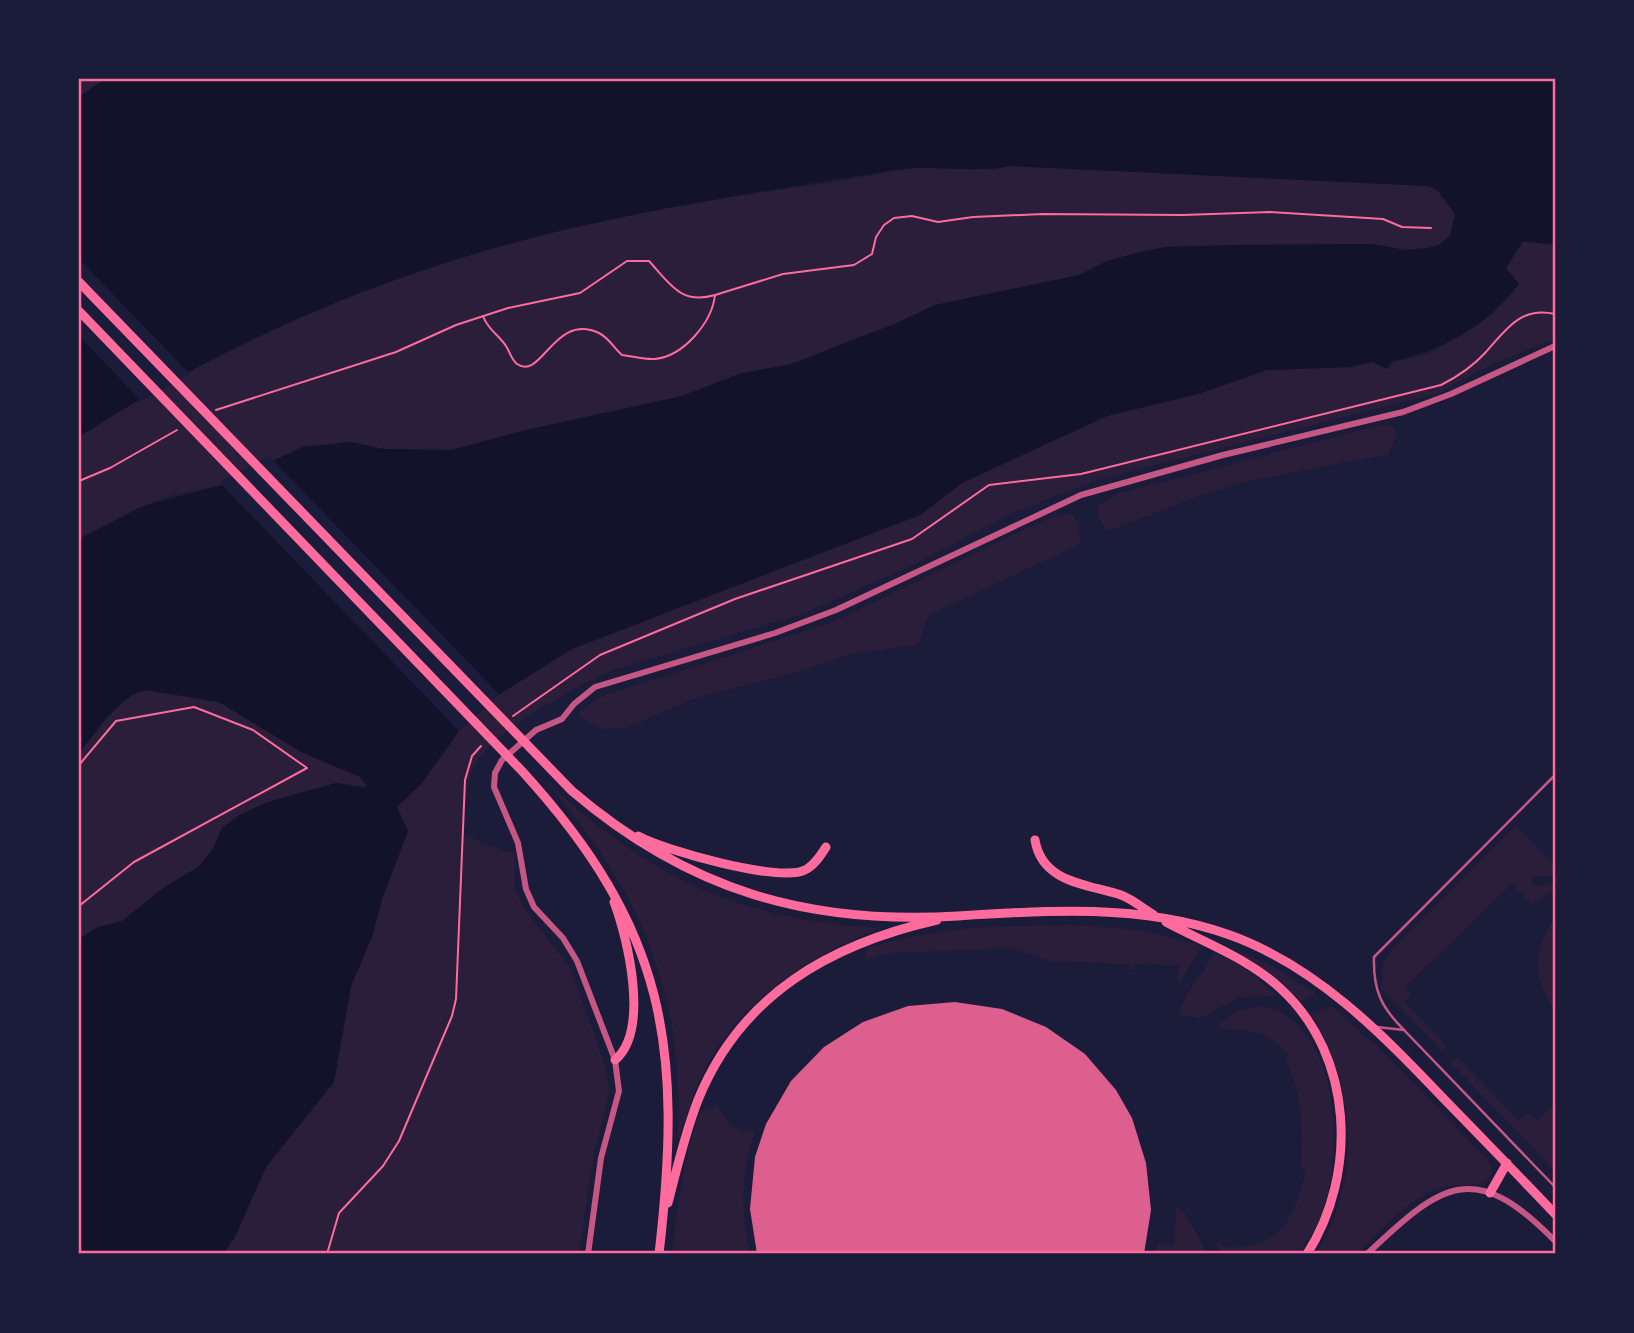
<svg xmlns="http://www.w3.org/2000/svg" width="1634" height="1333" viewBox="0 0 1634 1333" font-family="Mulish,sans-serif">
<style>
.green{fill:#2a1e3b}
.water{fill:#12122b}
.pier{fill:#1b1b3a}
.building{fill:#dd5f8e}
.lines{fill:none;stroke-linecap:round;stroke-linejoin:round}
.path{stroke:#ff6b9d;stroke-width:2}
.service{stroke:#c65784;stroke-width:2.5}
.minor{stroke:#c65784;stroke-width:6}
.primary{stroke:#ff6b9d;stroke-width:9}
.neatline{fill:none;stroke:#ff6b9d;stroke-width:2.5}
</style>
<rect width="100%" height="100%" fill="#1b1b3a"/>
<path class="green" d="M79,79h26l-26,18z
M932,165l62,5 16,-4 419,20 9,5 17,23 -5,22 -11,9 -11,3 -23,2 -33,-6 -141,1 -124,16 -28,14 -144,30 -38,18 -106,41 -52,10 -57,22 -160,35 -70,19 -68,-1 -34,-7 -128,43 -53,11 -26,10 -64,33v-102c131,-85 276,-152 427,-193 108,-29 217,-46 327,-62 34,-5 66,-13 99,-17z
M1523,241l32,4v94l-67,27 -49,27 -342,87 -85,33 -105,55 -105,46 -186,55c-39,17 -126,62 -144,101 -8,20 -5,44 -9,65l52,20 -1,32 9,20 48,62 34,97 4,24 -3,19 -12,43 -15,102h-356l12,-17 31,-70 68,-85 17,-96 21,-49 10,-38 26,-68 -11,-24 24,-23 38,-53 40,-37 73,-45 348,-134 42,-32 145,-67 91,-22 69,-24 83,-3 22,-5 7,4 49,-12 44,-25 20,-15 27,-30 -13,-16z
M1381,425l11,1 5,9 -9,19 -143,28 -49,15 -88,34 -11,-15 1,-10 16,-11z
M1072,514l7,10 1,20 -151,71c-7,10 -4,22 -13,30l-66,9 -67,22 -87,22 -71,30 -23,1 -23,-13 1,-6 23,-14 230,-74 177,-86 42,-19z
M145,690l74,12 82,50 59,25 7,9 -31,-3 -68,19 -46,26 -9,21 -15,18 -36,22 -40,32 -26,7 -17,11c0,-24 -4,-179 1,-188 15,-24 39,-52 65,-61z
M542,777c104,99 194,143 338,151 -70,28 -139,71 -175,141 -11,22 -18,47 -27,70 7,-149 -39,-251 -136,-362z
M1516,826l39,40v10l-23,-1v11l23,-3v14l-5,-6 -17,14 -21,-21 -107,103 7,8 -8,7 43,44 -5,5 -61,-63 2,-24 10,-15z
M1555,918v94c-22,-33 -24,-62 0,-94z
M1078,925l67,6 57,15 -24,40 1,-21 -43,-1 -1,5h-5v-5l-82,-3 -36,-13 -121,5 -26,7 2,-12c68,-21 141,-23 211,-23z
M1234,949l42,19 40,26 -15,7 -23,-22z
M1214,952l32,17 30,26 -36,2 -40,21 -21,-4c1,-14 27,-44 35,-62z
M1261,1006c89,14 91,196 36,248h-74l-6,-9 2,-3 5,5c56,4 71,-29 82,-77l-5,-2c3,-39 1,-74 -16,-110l3,-3c-17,-22 -41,-28 -68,-26l-2,-4 19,-14z
M1332,1006l56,51 100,103c4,6 6,13 0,19 -8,8 -39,5 -52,10 -32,13 -55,42 -79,65h-41c47,-75 40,-167 -6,-241z
M1457,1056l62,65 9,-8 9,8 18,-18v68l-104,-108z
M717,1105l14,21 24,7c-15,39 -14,81 -5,121h-78c6,-48 11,-97 28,-142z
M1176,1206l9,7 23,41h-53l3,-11 16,2z"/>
<path class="water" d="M105,79h1450v166l-32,-4 -17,27 13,16c-31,41 -77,67 -126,77l-6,8 -15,-7 -22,5 -83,3 -69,24 -91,22 -145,67 -42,32 -348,134 -75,47 -38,35 -38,53 -24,23 11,24 -26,68 -10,38 -21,49 -17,96 -68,85 -31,70 -12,17h-144v-315l17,-11 26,-7 40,-32 36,-22 15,-18 9,-21 17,-13 29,-13 68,-19 28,5 3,-2 -7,-9 -59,-25 -82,-50 -73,-12 -15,5 -23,21 -29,37v-214l64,-33 79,-21 80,-38 48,-5 34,7 68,1 70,-19 160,-35 57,-22 52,-10 106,-41 38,-18 144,-30 28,-14 32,-9 27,-5 65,-2 141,-1 33,6 23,-2 11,-3 11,-9 5,-22 -17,-23 -9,-5 -419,-20c-37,8 -76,-2 -115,4 -130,21 -262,40 -389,75 -151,41 -296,107 -427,192v-340z"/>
<path class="pier" d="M79,259l111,115 -49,27 -62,-65z
M269,456l230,238 -40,37 -240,-249z"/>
<path class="building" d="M955,1002l47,7 44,18 39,27 31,36 16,28 14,45 5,47 -7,44h-387l-7,-45 5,-52 11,-33 25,-43 33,-34 39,-25 45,-16z"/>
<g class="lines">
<path class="path" d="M483,316c5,14 15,18 23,30 4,6 5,13 11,18 25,17 37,-52 82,-31 10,5 15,15 23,22 10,1 23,5 33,4 29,-3 57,-37 60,-64l68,-21 71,-9 18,-11 4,-17 8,-12 10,-7 18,-2 26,6 35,-5 70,-3 140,1 87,-3 113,7 19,8 29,1
M216,410l180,-58 60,-27 52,-17 72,-15 47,-32h22c21,23 32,44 66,34
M79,481l31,-13 67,-38
M513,716l87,-61 135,-56 177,-60 77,-54 92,-11 360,-89c16,-8 31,-18 44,-32 21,-23 35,-47 70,-39
M79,765l37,-44 78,-14 59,23 54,38 -173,94 -55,44
M327,1254l12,-41 44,-47 16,-25 53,-125 4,-17 9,-219 7,-24 9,-10"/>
<path class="service" d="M1377,1027l27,3 151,157
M1404,1030c-23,-23 -31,-40 -30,-73l181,-182"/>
<path class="minor" d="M588,1254l13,-96 18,-67 -4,-31 -38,-99 -14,-23 -29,-31 -8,-18 -8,-46 -24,-56 1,-14 7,-13 34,-30 26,-11 12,-15 21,-17 180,-54 61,-23 245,-115 142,-40 180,-43 48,-18 104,-48
M1367,1254c75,-71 107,-96 188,-13"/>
<path class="primary" d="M79,282l493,509c116,99 235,134 386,125 89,-6 183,-12 269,18 89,31 155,100 218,166 37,38 74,76 110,114
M79,311l443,460c145,159 161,276 137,483
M638,836c25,14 142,47 167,34 9,-4 16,-15 21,-23
M1035,840c7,43 52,44 86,55 11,4 23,14 33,20
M614,902c14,37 36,129 1,158
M1166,922c39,21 82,36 115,67 73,67 77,185 26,265
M1490,1193l17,-30
M668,1203c9,-35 17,-70 30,-103 43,-106 133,-156 239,-180"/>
</g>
<rect width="1634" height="1333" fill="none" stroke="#1b1b3a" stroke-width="161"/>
<rect x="80" y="80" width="1474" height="1172" class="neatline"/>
</svg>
